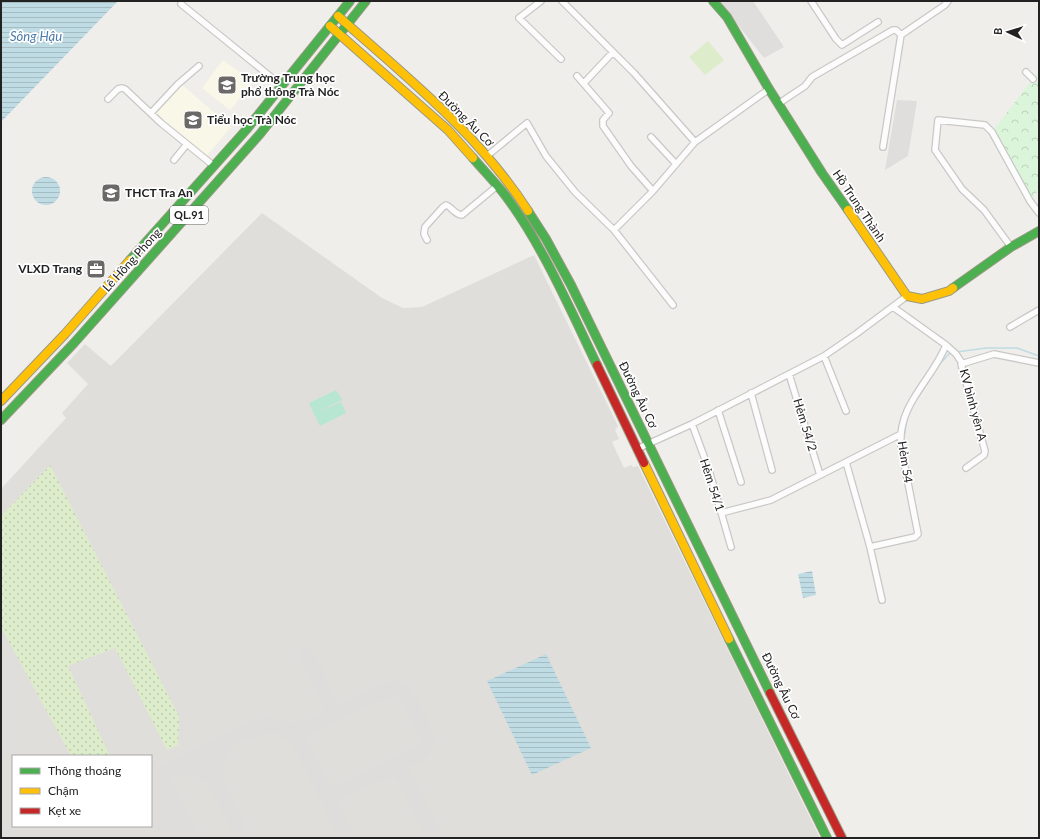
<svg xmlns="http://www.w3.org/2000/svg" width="1040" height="839" viewBox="0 0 1040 839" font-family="Lato,sans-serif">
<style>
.residential{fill:#dfdedc}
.education{fill:#f8f7e8}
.airport{fill:#e0deda;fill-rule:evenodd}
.grass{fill:url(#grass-dots)}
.park{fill:url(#park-crowns)}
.garden{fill:#ddeccb}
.pitch{fill:#b7e6d2}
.water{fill:url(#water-rules)}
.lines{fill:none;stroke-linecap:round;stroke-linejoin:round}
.stream{stroke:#bfdbe3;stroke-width:1.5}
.taxiway{stroke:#dedddc;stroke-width:15}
.runway{stroke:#dedddc;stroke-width:37}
.street-casing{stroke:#c9c8c7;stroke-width:8}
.fast-casing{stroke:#999a82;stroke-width:10}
.slow-casing{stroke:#999a82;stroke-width:10}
.jam-casing{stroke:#999a82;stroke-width:10}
.street{stroke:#fdfcfc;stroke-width:5.5}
.fast{stroke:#4caf50;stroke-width:8}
.slow{stroke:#ffc107;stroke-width:8}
.jam{stroke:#c62828;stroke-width:8}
.labels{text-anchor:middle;stroke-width:3.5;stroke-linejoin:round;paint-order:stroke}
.shield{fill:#fff;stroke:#646464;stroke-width:1}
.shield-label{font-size:11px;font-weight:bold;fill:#222}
.poi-label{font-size:12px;font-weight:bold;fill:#222;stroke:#fff;text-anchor:start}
.street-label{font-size:12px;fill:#222;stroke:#fff}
.water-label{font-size:13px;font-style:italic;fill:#4a7aab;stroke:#fff}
</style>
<defs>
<pattern id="grass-dots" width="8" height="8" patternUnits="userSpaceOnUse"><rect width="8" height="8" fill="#ddeccb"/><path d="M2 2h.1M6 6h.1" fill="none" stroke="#bdcaae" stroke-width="1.8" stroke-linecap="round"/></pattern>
<pattern id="park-crowns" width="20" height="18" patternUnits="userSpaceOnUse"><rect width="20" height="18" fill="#daf5da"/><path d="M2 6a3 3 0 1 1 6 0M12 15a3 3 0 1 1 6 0" fill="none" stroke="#bbd2bb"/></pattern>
<pattern id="water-rules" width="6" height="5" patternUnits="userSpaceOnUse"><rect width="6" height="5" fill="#bfdbe3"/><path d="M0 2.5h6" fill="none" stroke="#a4bcc2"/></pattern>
</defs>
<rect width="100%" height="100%" fill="#f0eeeb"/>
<path class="residential" d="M719,1h34l31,46 -20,11z
M897,100l20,1 -9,55 -23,14z"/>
<path class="education" d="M223,60l30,22 -23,28 -28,-22z
M180,83l51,44 -26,31 -51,-44z"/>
<path class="airport" d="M262,213l120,85 21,10 19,-1 112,-52 84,171 -3,4 4,9 -7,3 12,26 7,-3 2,2 5,-1 182,372h-819v-349l65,-71 -4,-5 26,-29 -21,-21 18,-19 26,22zM13,756h138v70h-138z"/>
<path class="grass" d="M50,465l129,251 -1,29 -11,5 -52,-102 -47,18 42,90h-39l-70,-129v-111z"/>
<path class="park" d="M1039,71v118l-9,12 -38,-69z"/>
<path class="garden" d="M708,41l16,19 -19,15 -16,-18z"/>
<path class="pitch" d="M336,390l6,10 -28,14 -5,-11z
M341,402l5,11 -26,13 -6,-12z"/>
<path class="water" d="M1,1h117l-117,121z
M32 191a14 14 0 1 1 28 0a14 14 0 1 1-28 0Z
M812,571l4,24 -13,3 -5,-24z
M546,654l45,94 -59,27 -45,-94z"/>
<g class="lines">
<path class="stream" d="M957,352l29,-4h31l22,8
M938,366l11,-12 4,-1
M911,408l19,-29
M905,433l1,-10"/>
<path class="taxiway" d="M283,729c12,2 21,1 33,-5 5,-3 11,-5 13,-12 3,-10 -17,-46 -22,-57
M177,769c35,-11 46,29 58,53l3,8 1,8
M386,770h10l8,6 31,62
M321,785l9,7h11l78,-38c5,-4 9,-9 8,-16 -1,-7 -19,-43 -25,-47 -4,-3 -9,-3 -15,-1l-64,30
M218,786c-6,-18 1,-32 11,-46
M156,789l11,-16 8,-6c15,-7 31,-15 47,-23 28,-15 57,-33 80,2l45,92"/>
<path class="runway" d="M151,779l29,59"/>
<defs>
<path id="street" d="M541,1l-22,17 42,41
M562,1l72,72 61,69
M811,1l25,38 6,6 36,-23
M181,4l101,82
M1026,72l7,7
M577,76l32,37 -6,7v6l28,40 22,25
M584,83l29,-31
M108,99l10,-10 4,-1 3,1 36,34 53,43
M778,104l27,-18 7,-9 81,-47h3l5,5
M151,113l27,-29 21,-18
M651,137l25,27
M883,147l18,-112 44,-30 3,-4
M487,156l40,-33 19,33 29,36 39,38 59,75
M174,160l13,-16
M614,230l39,-39 42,-49 74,-53
M427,240l-3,-6 1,-7 18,-20 3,-2c6,2 9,10 16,10l35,-29
M1011,247l-27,-37 -22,-21 -27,-39 3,-30 47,5 7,7 38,69 9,12
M1010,327l29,-17
M946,345l10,9 6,9
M824,356l22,55
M789,374l31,101
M751,393l21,77
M718,410l23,72
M692,424l17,46 22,77
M637,449l55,-25 132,-68 32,-22 51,-38
M846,462l55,-28
M966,468l18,-13 1,-4 -24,-87 33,-10 45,9
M721,513l50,-13 75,-38 24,85 12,53
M870,547l45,-10 3,-3 -17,-87c-4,-43 31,-66 45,-102l-53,-38"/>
<path id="fast" d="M713,1l14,16 42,72 53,84 26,37
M473,158c10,12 22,24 32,37 37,49 65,114 92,170
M528,211l18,28 25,46 199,408
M130,260l116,-130 104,-129
M953,288l58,-41 28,-16
M1,420l73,-77 186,-209 106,-133
M729,639l98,199"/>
<path id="slow" d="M338,16c67,60 141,118 190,195
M330,26l118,104 25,28
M848,210l59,86 15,3 27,-8 4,-3
M1,401l64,-67 65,-74
M644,463l85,176"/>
<path id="jam" d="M597,365l47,98
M770,693l72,145"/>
</defs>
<use href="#street" class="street-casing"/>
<use href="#fast" class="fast-casing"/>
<use href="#slow" class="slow-casing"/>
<use href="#jam" class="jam-casing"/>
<use href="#street" class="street"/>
<use href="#fast" class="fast"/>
<use href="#slow" class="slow"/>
<use href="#jam" class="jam"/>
</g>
<defs>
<symbol id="school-square" viewBox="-11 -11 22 22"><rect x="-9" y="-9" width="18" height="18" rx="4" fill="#6a6968" stroke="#fff"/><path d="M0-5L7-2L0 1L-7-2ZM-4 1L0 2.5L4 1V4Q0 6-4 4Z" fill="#fff"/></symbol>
<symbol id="office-square" viewBox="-11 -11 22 22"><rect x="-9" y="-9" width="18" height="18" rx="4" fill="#6a6968" stroke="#fff"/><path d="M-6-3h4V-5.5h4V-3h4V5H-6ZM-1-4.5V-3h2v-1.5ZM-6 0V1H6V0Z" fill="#fff"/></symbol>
</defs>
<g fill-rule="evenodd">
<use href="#school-square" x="216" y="74" width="22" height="22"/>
<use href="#school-square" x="182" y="109" width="22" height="22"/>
<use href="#school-square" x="100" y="182" width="22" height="22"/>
<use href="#office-square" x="85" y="258" width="22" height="22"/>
</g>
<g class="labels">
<rect class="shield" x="170" y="206" width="38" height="18" rx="3"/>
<g class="shield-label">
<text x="189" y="219">QL.91</text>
</g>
<g class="poi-label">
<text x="241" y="82">Trường Trung học<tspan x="241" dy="14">phổ thông Trà Nóc</tspan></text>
<text x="207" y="124">Tiểu học Trà Nóc</text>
<text x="125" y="197">THCT Tra An</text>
<text x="82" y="273" text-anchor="end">VLXD Trang</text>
</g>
<g class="street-label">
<text transform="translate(466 119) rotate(45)" y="4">Đường Âu Cơ</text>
<text transform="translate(859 206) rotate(56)" y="4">Hồ Trung Thành</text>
<text transform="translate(132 260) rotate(-48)" y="4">Lê Hồng Phong</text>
<text transform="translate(638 395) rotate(64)" y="4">Đường Âu Cơ</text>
<text transform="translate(973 405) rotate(75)" y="4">KV bình yên A</text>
<text transform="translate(805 425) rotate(73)" y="4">Hẻm 54/2</text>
<text transform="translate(905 462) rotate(81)" y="4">Hẻm 54</text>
<text transform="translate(712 485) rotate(72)" y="4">Hẻm 54/1</text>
<text transform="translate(781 686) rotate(64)" y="4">Đường Âu Cơ</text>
</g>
<g class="water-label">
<text x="36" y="41">Sông Hậu</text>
</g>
</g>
<rect width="1040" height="839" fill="none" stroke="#222222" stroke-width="4"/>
<rect x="12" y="755" width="140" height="72" fill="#ffffff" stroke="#a7a7a7"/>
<rect x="20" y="768" width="20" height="6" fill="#4caf50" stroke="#a7a7a7"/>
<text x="48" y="775" font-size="12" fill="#222222">Thông thoáng</text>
<rect x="20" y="788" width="20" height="6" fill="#ffc107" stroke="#a7a7a7"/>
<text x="48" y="795" font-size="12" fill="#222222">Chậm</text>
<rect x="20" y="808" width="20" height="6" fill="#c62828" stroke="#a7a7a7"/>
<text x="48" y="815" font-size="12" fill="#222222">Kẹt xe</text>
<g transform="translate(1008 32) rotate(274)" stroke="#ffffff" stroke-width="3" paint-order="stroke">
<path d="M0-3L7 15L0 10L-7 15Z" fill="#222222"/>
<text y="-6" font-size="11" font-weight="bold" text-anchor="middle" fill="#222222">B</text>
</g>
</svg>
